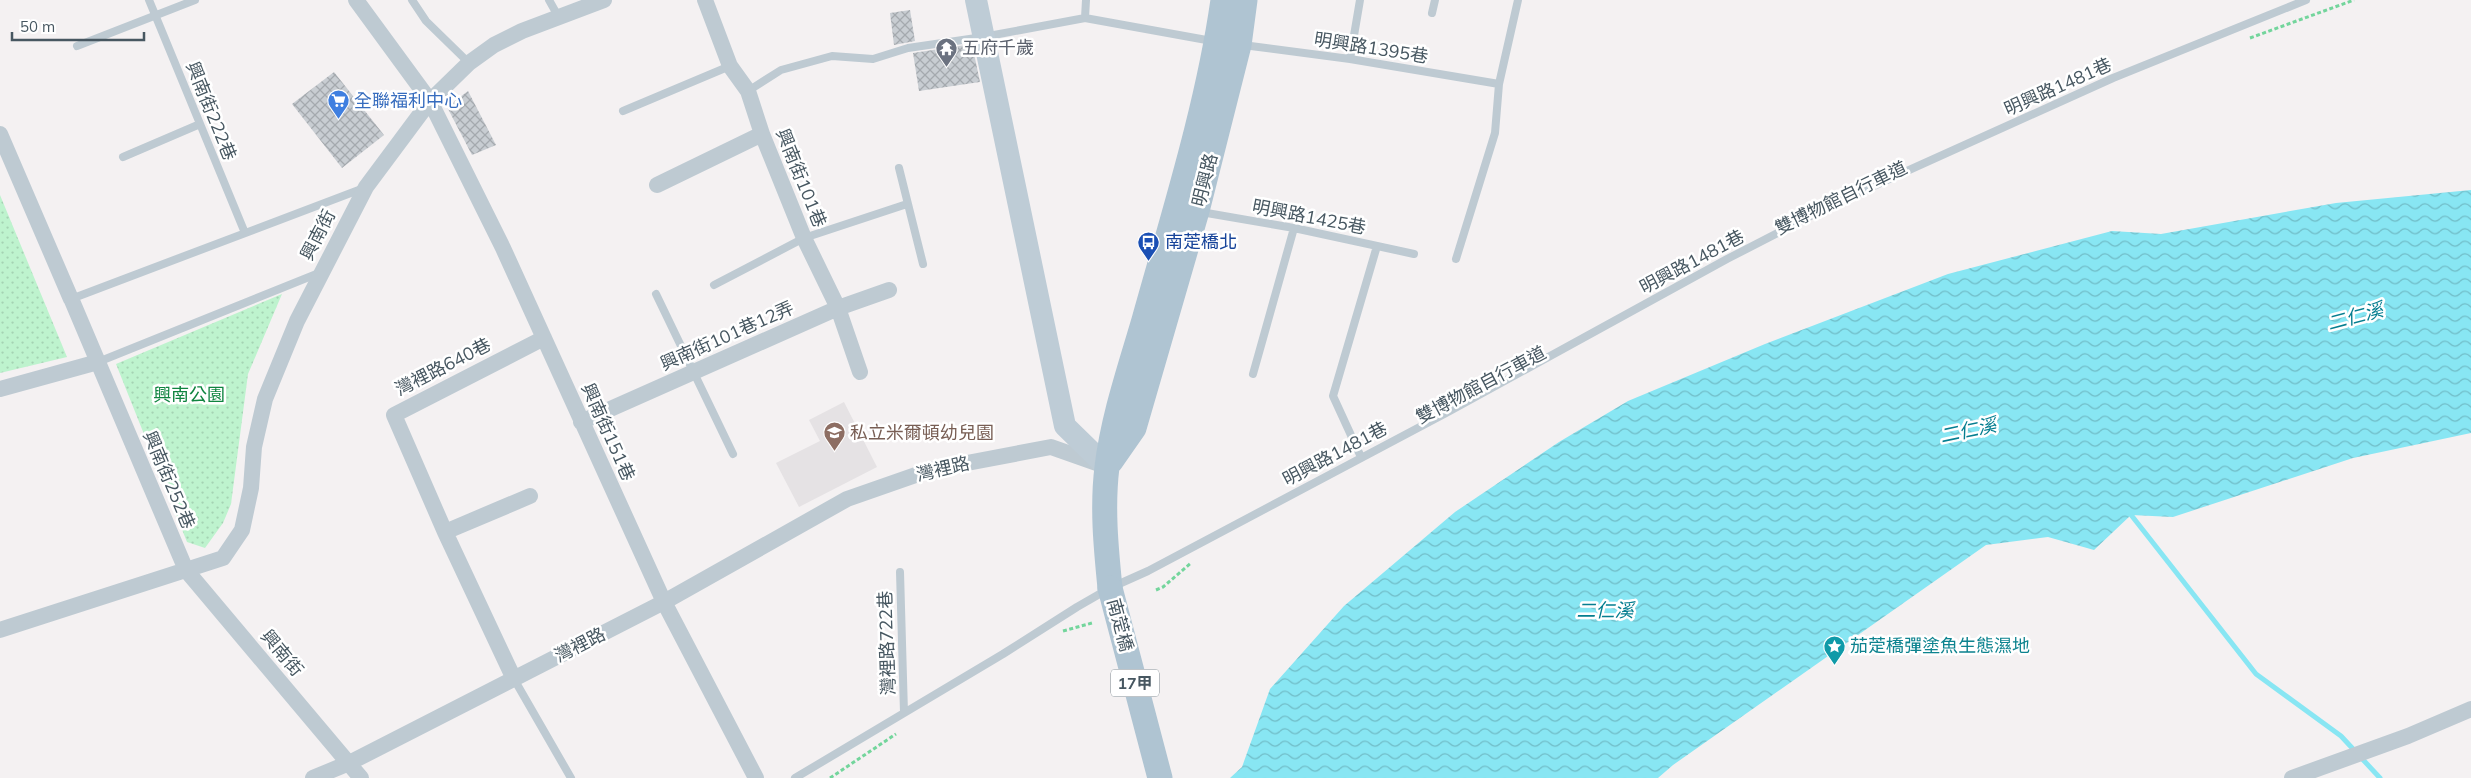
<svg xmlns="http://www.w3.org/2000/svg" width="2471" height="778" viewBox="0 0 2471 778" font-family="Mulish,'Noto Sans TC',sans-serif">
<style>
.education{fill:#e5e2e4}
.park{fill:url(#park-dots)}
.water{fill:url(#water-waves)}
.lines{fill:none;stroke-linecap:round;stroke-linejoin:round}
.stream{stroke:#88e6f3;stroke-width:5}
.building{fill:url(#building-cross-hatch)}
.path{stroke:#73d59c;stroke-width:3;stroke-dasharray:4 2.5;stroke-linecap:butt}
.lane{stroke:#becad2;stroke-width:8}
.street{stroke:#becad2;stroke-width:16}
.secondary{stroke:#beccd6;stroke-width:22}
.primary{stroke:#afc4d2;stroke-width:25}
.primary-bridge{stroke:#afc4d2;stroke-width:25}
.labels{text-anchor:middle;stroke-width:5;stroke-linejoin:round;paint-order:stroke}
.shield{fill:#fff;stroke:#7e8990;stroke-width:1}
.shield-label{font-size:16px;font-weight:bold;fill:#475761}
.worship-label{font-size:18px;fill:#5b616d;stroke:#fff;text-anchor:start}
.street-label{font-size:18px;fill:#475761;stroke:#fff}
.shop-label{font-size:18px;fill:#366cbe;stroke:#fff;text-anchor:start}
.transit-label{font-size:18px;fill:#164399;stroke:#fff;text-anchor:start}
.park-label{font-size:18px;fill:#108440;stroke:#fff}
.education-label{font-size:18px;fill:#785e54;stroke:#fff;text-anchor:start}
.culture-label{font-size:18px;fill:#0d838f;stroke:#fff;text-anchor:start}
.water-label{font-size:19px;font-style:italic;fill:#057e90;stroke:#fff}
</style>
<defs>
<pattern id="park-dots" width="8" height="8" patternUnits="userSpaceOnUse" patternTransform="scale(1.25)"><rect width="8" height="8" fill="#bef3ce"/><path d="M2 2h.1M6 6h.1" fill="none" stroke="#a5d2b3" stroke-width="1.8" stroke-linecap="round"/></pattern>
<pattern id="water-waves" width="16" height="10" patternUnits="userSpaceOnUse" patternTransform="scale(1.25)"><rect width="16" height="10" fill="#88e6f3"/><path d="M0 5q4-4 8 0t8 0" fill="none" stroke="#71bdc8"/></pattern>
<pattern id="building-cross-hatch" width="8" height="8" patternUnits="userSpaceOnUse" patternTransform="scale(1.25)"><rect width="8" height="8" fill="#c8cdd2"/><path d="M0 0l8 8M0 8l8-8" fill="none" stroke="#a4a9ae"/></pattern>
</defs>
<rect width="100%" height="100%" fill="#f4f1f2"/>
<path class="education" d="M844,402l33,65 -78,40 -23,-44 44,-22 -11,-21z"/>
<path class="park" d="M0,195l67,162 -67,16z
M282,294l-34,80 -17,130 -8,19 -18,25 -18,-6 -71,-178z"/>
<path class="water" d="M2471,190v243l-118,25 -180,59 -42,-2 -37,35 -46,-13 -62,8 -313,220 -15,13h-428l12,-11 28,-78 74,-83 111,-94 104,-70 69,-41 137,-57 183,-70 164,-43 49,3 175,-31z"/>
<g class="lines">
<path class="stream" d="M2128,511l128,163 85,62 39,42"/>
</g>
<path class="building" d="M910,10l5,31 -21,4 -4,-32z
M972,44l8,38 -61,9 -6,-38z
M334,72l50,63 -42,33 -50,-64z
M468,91l28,54 -24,10 -25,-48z"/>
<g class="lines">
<path class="path" d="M2250,38l104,-38
M1156,590l7,-3 28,-24
M1063,631l29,-8
M830,778l66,-44"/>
<path class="lane" d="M149,0l96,233
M412,0l14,21 43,42
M549,0l9,16
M1432,13l3,-13
M1085,18l1,-18
M1243,45l107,14 149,25
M77,46l118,-46
M1350,59l10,-59
M748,91l33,-21 51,-14 41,3 35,-11 75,-11 102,-19 127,23
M623,111l107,-45
M123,157l77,-33
M899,168l24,96
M1201,212l93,16 120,26
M1456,259l39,-126 4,-49 19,-84
M714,285l90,-47 103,-34
M656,294l77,160
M71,299l293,-111
M98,362l221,-89
M1253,374l41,-146
M1361,457l-28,-61 44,-150
M900,572l4,141
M514,679l57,99
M795,778l208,-124 74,-47 33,-19 38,-17 300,-159 279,-153 109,-56 277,-125 193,-78"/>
<path class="street" d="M356,0l74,101 73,147 161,354 92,176
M705,0l25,66 18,25 14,43 42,104 34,70 22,64
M0,134l71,165
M657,185l105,-51
M70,296l116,274 175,208
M0,389l98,-27
M581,422l257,-114 51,-18
M445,532l85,-36
M0,630l223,-72 19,-28 9,-42 3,-41 11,-48 32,-78 69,-134 64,-86 39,-38 25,-18 28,-14 82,-31
M514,679l-69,-147 -51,-117 150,-77
M313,778l36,-15 315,-161 183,-103 83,-29 121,-23 51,18
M2292,778l116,-42 63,-27"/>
<path class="secondary" d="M976,0l89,426 42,41"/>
<path class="primary" d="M1111,461l23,-33 63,-217 42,-166 6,-45
M1110,588c-4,-40 -8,-81 -3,-121 6,-50 23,-99 37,-147 29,-104 64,-214 79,-320"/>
<path class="primary-bridge" d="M1110,588l50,190"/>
</g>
<defs>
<symbol id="temple-pin" viewBox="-11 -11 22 30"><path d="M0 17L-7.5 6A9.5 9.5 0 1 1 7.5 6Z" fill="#6b7280" stroke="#fff"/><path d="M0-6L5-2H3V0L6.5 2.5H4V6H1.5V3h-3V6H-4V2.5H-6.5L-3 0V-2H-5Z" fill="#fff"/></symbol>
<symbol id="supermarket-pin" viewBox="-11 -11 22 30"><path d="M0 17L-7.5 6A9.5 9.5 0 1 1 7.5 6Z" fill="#3f7fe0" stroke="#fff"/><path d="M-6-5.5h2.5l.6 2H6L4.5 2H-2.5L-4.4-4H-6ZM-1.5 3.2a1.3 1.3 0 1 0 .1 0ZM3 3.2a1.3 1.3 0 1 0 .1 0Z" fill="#fff"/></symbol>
<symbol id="bus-pin" viewBox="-11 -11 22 30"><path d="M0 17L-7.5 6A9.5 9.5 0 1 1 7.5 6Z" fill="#1a4fb4" stroke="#fff"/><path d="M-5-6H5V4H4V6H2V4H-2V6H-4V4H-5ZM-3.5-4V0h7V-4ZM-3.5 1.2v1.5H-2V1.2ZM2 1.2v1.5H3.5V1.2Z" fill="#fff"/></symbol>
<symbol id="school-pin" viewBox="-11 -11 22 30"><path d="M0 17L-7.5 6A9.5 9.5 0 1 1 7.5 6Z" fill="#8d6e63" stroke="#fff"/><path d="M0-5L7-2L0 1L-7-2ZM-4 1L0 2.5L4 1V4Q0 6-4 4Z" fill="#fff"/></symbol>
<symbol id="sight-pin" viewBox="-11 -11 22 30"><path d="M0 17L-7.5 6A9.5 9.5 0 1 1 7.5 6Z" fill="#0f9aa8" stroke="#fff"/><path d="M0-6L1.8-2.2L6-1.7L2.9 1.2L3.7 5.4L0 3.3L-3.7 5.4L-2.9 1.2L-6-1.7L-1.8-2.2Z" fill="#fff"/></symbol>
</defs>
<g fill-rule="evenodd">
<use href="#temple-pin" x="934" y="36" width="25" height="34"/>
<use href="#supermarket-pin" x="326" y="88" width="25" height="34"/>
<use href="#bus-pin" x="1136" y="230" width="25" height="34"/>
<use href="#school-pin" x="822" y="420" width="25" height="34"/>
<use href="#sight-pin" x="1822" y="634" width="25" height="34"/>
</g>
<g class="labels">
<rect class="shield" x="1111" y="669.5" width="48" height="27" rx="4"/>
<g class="shield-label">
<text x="1135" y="689">17甲</text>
</g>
<g class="worship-label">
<text x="962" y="54">五府千歲</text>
</g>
<g class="street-label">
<text transform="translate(1371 48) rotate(9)" y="6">明興路1395巷</text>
<text transform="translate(2058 87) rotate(-24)" y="6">明興路1481巷</text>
<text transform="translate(211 111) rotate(68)" y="6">興南街222巷</text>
<text transform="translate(801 178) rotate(68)" y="6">興南街101巷</text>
<text transform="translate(1205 180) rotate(-76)" y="6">明興路</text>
<text transform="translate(1841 198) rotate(-26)" y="6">雙博物館自行車道</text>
<text transform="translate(1309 217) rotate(11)" y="6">明興路1425巷</text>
<text transform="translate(318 235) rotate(-63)" y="6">興南街</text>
<text transform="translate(1692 262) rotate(-28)" y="6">明興路1481巷</text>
<text transform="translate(727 336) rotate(-24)" y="6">興南街101巷12弄</text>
<text transform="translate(443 367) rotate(-27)" y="6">灣裡路640巷</text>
<text transform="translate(1481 385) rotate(-28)" y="6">雙博物館自行車道</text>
<text transform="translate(608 432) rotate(66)" y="6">興南街151巷</text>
<text transform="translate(1335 454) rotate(-28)" y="6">明興路1481巷</text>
<text transform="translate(943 469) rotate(-13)" y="6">灣裡路</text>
<text transform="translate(169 480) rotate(67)" y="6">興南街252巷</text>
<text transform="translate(1120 625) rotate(75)" y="6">南萣橋</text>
<text transform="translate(887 643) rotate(-92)" y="6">灣裡路722巷</text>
<text transform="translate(580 645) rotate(-27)" y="6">灣裡路</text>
<text transform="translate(282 653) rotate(50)" y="6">興南街</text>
</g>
<g class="shop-label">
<text x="354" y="107">全聯福利中心</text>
</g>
<g class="transit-label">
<text x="1165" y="248">南萣橋北</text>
</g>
<g class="park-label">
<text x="189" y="401">興南公園</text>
</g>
<g class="education-label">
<text x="850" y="439">私立米爾頓幼兒園</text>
</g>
<g class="culture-label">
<text x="1850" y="652">茄萣橋彈塗魚生態濕地</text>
</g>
<g class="water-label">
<text transform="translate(2355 316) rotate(-15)" y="7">二仁溪</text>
<text transform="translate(1968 430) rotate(-12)" y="7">二仁溪</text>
<text x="1605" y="617">二仁溪</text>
</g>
</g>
<path d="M12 32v8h132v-8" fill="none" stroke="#475761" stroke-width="2.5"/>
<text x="20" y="32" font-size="15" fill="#475761" stroke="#ffffff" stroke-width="4" paint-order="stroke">50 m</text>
</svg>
